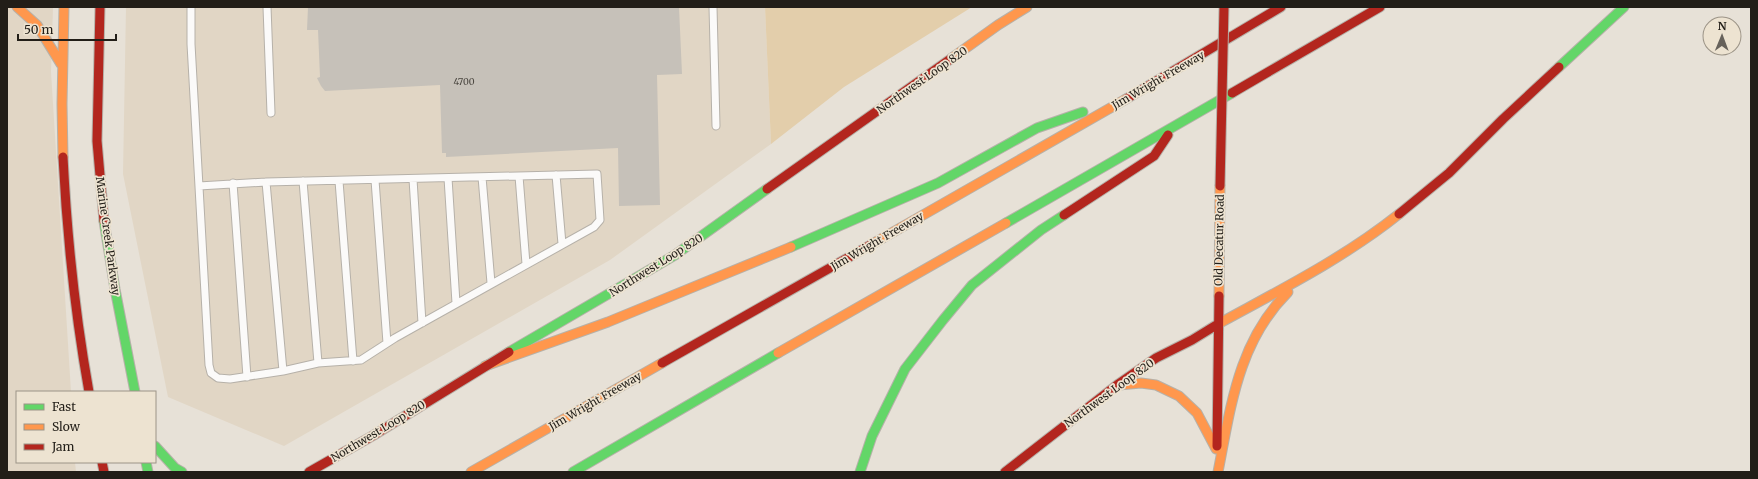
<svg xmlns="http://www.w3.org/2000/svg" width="1758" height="479" viewBox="0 0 1758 479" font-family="Merriweather,serif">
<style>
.built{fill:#e1d6c5}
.green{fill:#e3ceab}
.building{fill:#c6c1b9}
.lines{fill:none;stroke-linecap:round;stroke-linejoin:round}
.lane-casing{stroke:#b6b1a9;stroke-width:9}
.fast-casing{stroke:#b6b1a9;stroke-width:11}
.slow-casing{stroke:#b6b1a9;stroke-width:11}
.jam-casing{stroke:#b6b1a9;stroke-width:11}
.lane{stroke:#fbfaf9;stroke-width:7}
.fast{stroke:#63d668;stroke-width:9}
.slow{stroke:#ff974d;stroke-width:9}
.jam{stroke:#b3261e;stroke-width:9}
.jam-bridge-casing{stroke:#b6b1a9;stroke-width:11;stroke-linecap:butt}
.jam-bridge{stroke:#b3261e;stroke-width:9}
.labels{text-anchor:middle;stroke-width:3.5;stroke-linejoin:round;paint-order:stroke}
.number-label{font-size:9px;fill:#4b4740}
.street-label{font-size:11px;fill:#221e18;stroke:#ede3d1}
</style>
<rect width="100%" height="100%" fill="#e7e1d7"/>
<path class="built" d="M7,7h46l-2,65 20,320h-54v70h58l1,10h-69z
M126,7h639l6,137 -161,116 -326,186 -116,-49 -45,-223z"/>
<path class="green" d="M765,7h207l-128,80 -73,57z"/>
<path class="building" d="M308,7h371l3,67 -25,1 3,130 -41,1 -1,-58 -172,9v-4h-4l-2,-68 -115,6 -4,-5 -4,-8 3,-1 -2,-47h-11z"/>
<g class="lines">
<defs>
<path id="lane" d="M191,7v37l18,321 2,8 7,5 12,1 53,-8 35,-8 43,-3 34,-22 199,-111 6,-7 -3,-46 -331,8 -67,4
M267,7l4,106
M713,7l3,119
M556,175l6,69
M519,176l7,88
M482,177l9,106
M448,178l8,125
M413,179l9,144
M375,180l12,163
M303,181l15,182
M339,181l14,180
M266,182l17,189
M233,183l14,194"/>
<path id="fast" d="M1559,67l65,-60
M104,221l11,68 20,103
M1006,223l226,-130
M791,247l147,-64 99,-55 46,-16
M509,352l166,-97 92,-66
M155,446l20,22 7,4
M146,462l2,10
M573,472l205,-119
M860,472l12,-36 33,-67 38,-49 29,-35 69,-55 23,-15"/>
<path id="slow" d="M17,7l20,18 24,39
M952,58l46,-33 29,-18
M63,157l-1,-53 2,-97
M874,243l252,-144
M1219,296l1,-110
M1218,324c62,-34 126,-66 181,-110
M778,353l228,-130
M485,366l123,-44 183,-75
M1119,385l22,-2 15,2 23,11 18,17 19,36
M471,472l191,-109
M1218,472c13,-66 20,-130 70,-180"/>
<path id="jam" d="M100,7l-3,134 7,80
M1232,93l148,-86
M1126,99l155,-92
M63,157c4,79 12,157 26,235
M767,189l185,-131
M1399,214l50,-41 54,-54 56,-52
M1064,215l90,-59 14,-21
M662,363l212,-120
M1217,446l2,-150
M102,462l2,10
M309,472l65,-37 135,-83
M1005,472l112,-87 39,-27 36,-18 26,-16"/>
</defs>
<use href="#lane" class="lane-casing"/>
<use href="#fast" class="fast-casing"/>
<use href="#slow" class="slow-casing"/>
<use href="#jam" class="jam-casing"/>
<use href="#lane" class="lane"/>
<use href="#fast" class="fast"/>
<use href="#slow" class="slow"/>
<use href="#jam" class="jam"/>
<defs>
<path id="jam-bridge" d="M1220,186l4,-179"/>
</defs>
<use href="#jam-bridge" class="jam-bridge-casing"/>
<use href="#jam-bridge" class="jam-bridge"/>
</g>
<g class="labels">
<g class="number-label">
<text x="464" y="85">4700</text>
</g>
<g class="street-label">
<text transform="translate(922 80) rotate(-35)" y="4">Northwest Loop 820</text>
<text transform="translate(1158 80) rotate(-30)" y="4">Jim Wright Freeway</text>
<text transform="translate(108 236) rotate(82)" y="4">Marine Creek Parkway</text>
<text transform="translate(1219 240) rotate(-89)" y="4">Old Decatur Road</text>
<text transform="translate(877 241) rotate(-30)" y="4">Jim Wright Freeway</text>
<text transform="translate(656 265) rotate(-32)" y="4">Northwest Loop 820</text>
<text transform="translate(1109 393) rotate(-36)" y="4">Northwest Loop 820</text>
<text transform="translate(595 401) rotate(-30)" y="4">Jim Wright Freeway</text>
<text transform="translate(378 431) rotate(-31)" y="4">Northwest Loop 820</text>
</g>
</g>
<rect width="1758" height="479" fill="none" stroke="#221e18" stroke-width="16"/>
<rect x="16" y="391" width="140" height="72" fill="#ede3d1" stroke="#9c9487"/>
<rect x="24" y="404" width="20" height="6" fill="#63d668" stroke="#9c9487"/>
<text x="52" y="411" font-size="12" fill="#221e18">Fast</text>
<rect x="24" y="424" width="20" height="6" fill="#ff974d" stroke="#9c9487"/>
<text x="52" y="431" font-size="12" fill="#221e18">Slow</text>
<rect x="24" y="444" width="20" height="6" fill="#b3261e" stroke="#9c9487"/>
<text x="52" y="451" font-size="12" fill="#221e18">Jam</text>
<g transform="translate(1722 36) rotate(1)"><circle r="19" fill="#ede3d1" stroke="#9c9487"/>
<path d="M0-3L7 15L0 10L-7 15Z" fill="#67625b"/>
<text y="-6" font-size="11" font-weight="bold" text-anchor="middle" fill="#221e18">N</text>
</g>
<path d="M18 34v6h98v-6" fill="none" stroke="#221e18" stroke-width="2"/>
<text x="24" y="34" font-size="12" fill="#221e18" stroke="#ede3d1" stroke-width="3" paint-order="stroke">50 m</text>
</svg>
